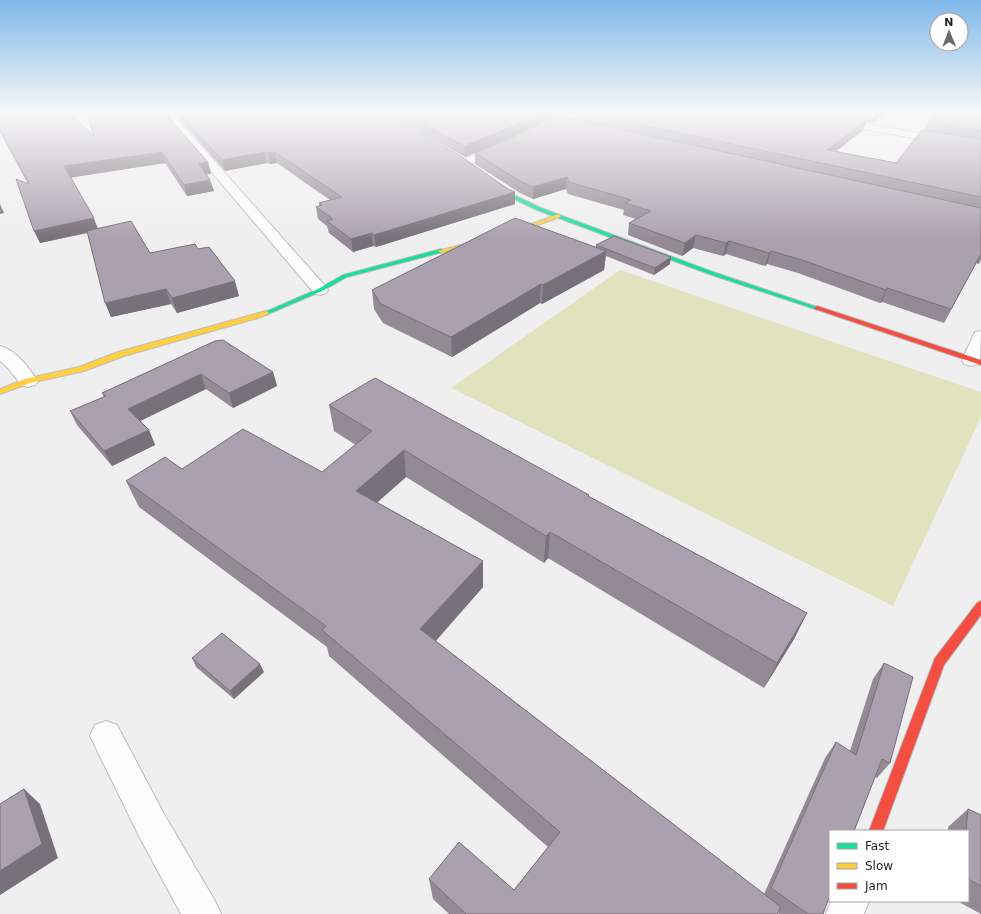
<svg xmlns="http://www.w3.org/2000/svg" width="981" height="914" viewBox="0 0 981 914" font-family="'DejaVu Sans',sans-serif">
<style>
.green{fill:#e1e3be}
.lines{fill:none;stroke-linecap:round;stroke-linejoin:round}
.street-casing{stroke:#bcbcbd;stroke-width:2}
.fast-casing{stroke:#bcbcbd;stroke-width:2}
.slow-casing{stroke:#bcbcbd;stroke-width:2}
.jam-casing{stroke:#bcbcbd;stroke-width:2}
.street{fill:#fdfdfd;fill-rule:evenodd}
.fast{fill:#16e098;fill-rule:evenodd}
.slow{fill:#ffcf43;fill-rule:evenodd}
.jam{fill:#f24e42;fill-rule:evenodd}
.wall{fill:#938a96}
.shaded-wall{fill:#78707a}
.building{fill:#aba0af;stroke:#78707a}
</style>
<rect width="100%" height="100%" fill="#efeff0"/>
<path class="green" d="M620,270l361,122v25l-88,189 -442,-218z"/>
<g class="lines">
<defs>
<path id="street" d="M161,112h10l155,175 2,3 -2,3 -6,2 -6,-2z
M574,112h12l-1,2 -38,18 -4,1 -5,-3 1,-2z
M781,112h19l181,32v6l-195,-35z
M502,144l4,1 2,2 -2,2 -38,16h-8l-2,-2 2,-2z
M981,331l-1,29 -2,4 -7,2 -7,-2 -2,-4 13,-28z
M0,346c17,5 28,21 38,35l-3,4 -7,2 -7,-2 -12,-16 -9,-8z
M106,721l11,4 47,89 51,87 6,13h-40l-41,-76 -50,-102 5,-11z
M831,901h38l-5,13h-38z"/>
<path id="fast" d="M488,180h4l24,16 25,12 172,64 107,36 -3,2 -2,-1 -106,-35 -172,-64 -25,-12 -24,-16z
M441,249l3,2 -1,1 -96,25 -25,14 -54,23 -2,1 -3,-2 55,-24 25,-14z"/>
<path id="slow" d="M558,214l3,2 -1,1 -22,8 -24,5 -30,12 -43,11 -3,-2 42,-11 30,-12 25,-5z
M266,311l3,2 -1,1 -10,4 -134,38 -40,15 -54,12 -30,11v-5l25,-10 54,-12 39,-15z"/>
<path id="jam" d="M817,306l164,54v5l-166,-56 -1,-1z
M981,601v14l-37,50 -61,166h-14l66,-173 42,-55z"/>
</defs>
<use href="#street" class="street-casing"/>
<use href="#fast" class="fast-casing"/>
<use href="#slow" class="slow-casing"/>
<use href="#jam" class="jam-casing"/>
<use href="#street" class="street"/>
<use href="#fast" class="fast"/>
<use href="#slow" class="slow"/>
<use href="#jam" class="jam"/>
</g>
<path class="wall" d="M0,112l94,24 114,26 3,12h-4l3,6 4,11 -27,5 -22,-33 -94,14 27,51 52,25 48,-4 41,47 -62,17 -6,-9 -60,13 -23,-84 -48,10 -12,-59 -28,-52z
M173,112h209l133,92 -139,43 -3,-1 -20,6 -24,-19 -2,-7 -9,-7 -2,-12 3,-1v-3l11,-3 -53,-37 -7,1 -3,-1 -42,8z
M383,112h188l-80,34 84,-27 1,-7h312l-16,11 -6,-1 -3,8 -27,21 60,12 28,-33 4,-8 53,-10v148l-2,4 -3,-1 -32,60 -62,-21 -2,1 -82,-30 -31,-9 -2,2 -39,-12 -3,2 -30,-8 -11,8 -54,-21 1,-12 7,-4 -13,-4 1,-5 -56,-16 -2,-5 -33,10 -13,-6 -45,-29v-11l-10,4z
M596,245l74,19 -16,11 -48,-19 -2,14 -62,34 -2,-1 -88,54 -69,-34 -9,-14 -2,-19 224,-42z
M215,341l58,31 4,14 -44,22 -27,-19 -66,32 9,9 6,15 -43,21 -35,-41 -7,-14 34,-14 -2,-4z
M329,405l260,90 -1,1 219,117 -13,26 -30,49 -216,-130 -4,5 -138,-86 -29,25 106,59v26l-47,54 328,253 61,-136 11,-16 14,9 23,-72 11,-16 6,100 -13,15 -2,-1 -52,137h-43l-2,-1 -1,1h-328l-16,-15 -4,-20 85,11 34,-43 -219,-191 -2,-9 -188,-140 -13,-26 56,-12 140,3 34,-27 -22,-14z
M192,658l72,14 -30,27 -38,-32z
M968,809l13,6v99l-24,-13h11v-70h-20v-4z"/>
<path class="shaded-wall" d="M548,112h23l-106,45 -1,-11z
M878,112h10l-16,11 4,-10z
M867,120l-4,10 -39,31 3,-11z
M162,152l3,11 -96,15 -5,-12z
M265,152l2,11 -42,8 -3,-11z
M275,152l2,11 -7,1 -2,-11z
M208,162l3,12 -9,1 -3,-11z
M567,177l-1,12 -33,10v-12z
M210,180l4,11 -27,5 -3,-11z
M515,192v12l-139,43 -2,-12z
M0,204l4,9 -4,1z
M94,218l4,12 -58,13 -6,-12z
M372,233l1,13 -20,6 -2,-13z
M696,235l-3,13 -11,8 3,-13z
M729,241l-3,13 -3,2 3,-13z
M606,251l-2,19 -62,34 1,-19z
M771,251l-4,13 -2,2 4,-13z
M981,254l-5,9 -32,60 7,-14z
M671,257l-1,7 -16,11 1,-7z
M235,281l4,15 -62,17 -5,-15z
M541,284l-1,19 -88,54 -1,-20z
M887,288l-5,14 -2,1 6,-13z
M166,289l5,15 -60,13 -6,-14z
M273,372l4,14 -44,22 -4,-15z
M201,374l5,15 -72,35 -6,-15z
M149,430l6,15 -43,21 -8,-15z
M404,450l2,27 -45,40 -5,-26z
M550,532l-2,26 -4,5 2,-27z
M483,561v26l-60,68 -3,-26z
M807,613l-13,26 -30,49 13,-25z
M260,664l4,8 -30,27 -4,-8z
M24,789l16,15 18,54 -58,37v-24z"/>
<path class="building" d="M0,112h68l26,24 -8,-24h78l44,50 -9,2 11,16 -26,5 -22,-33 -98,14 30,52 -60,13 -18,-52 13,5 -29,-54z
M179,112h203l77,43 49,34 7,3 -141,43 -2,-2 -21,6 -24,-18 6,-2 -17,-12 6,-2 -3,-2 23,-6 -67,-45 -7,1 -3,-1 -43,8z
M400,112h148l-84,34z
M581,112h236l50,8 -40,30 69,13 26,-33 59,9v58z
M866,112h12l-2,1z
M936,112h45v19l-53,-9z
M564,117l417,91v46l-30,55 -64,-21 -1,2 -84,-30 -31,-9 -2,2 -40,-12 -3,2 -30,-8 -11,8 -56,-20 22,-12 -26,-8 6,-3 -62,-18 -2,-5 -34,10 -13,-6 -45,-28z
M515,218l91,33 -63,34 -2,-1 -90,53 -70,-33 -9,-14z
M131,221l19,32 45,-9 3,5 11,-2 26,34 -63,17 -6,-9 -61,14 -18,-72z
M614,236l57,21 -16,11 -59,-23z
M223,340l50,32 -44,21 -28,-19 -73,35 21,21 -45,21 -34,-40 36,-15 -4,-3 113,-52z
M375,378l214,117 -1,1 219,117 -30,50 -227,-131 -4,4 -142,-86 -48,41 127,70 -63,68 361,278 -4,7h-311l-37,-35 30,-37 55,48 46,-58 -238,-202 4,-4 -200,-145 39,-24 17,12 61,-40 79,43 50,-41 -43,-26z
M222,633l38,31 -30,27 -38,-33z
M884,663l29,14 -23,86 -8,-4 -28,72h-24v64l-7,19h-15l-37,-26 65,-146 20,13z
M24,789l18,55 -42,27v-67z
M968,809l13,6v71l-13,-7v-48h-2z"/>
<linearGradient id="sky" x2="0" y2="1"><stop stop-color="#7fb8ea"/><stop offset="0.47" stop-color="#f8f8f8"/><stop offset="1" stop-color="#f8f8f8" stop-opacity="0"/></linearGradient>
<rect width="981" height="239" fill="url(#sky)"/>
<rect x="829" y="830" width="140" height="72" fill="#ffffff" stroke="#a5a5a6"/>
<rect x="837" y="843" width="20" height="6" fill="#16e098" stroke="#a5a5a6"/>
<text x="865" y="850" font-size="12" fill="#1f1f20">Fast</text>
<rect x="837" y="863" width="20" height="6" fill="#ffcf43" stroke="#a5a5a6"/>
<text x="865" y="870" font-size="12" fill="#1f1f20">Slow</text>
<rect x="837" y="883" width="20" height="6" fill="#f24e42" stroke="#a5a5a6"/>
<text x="865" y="890" font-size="12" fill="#1f1f20">Jam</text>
<g transform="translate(949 32) rotate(359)"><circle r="19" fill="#ffffff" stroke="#a5a5a6"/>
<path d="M0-3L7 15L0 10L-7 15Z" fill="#686869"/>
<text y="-6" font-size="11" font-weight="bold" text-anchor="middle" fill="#1f1f20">N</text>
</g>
</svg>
